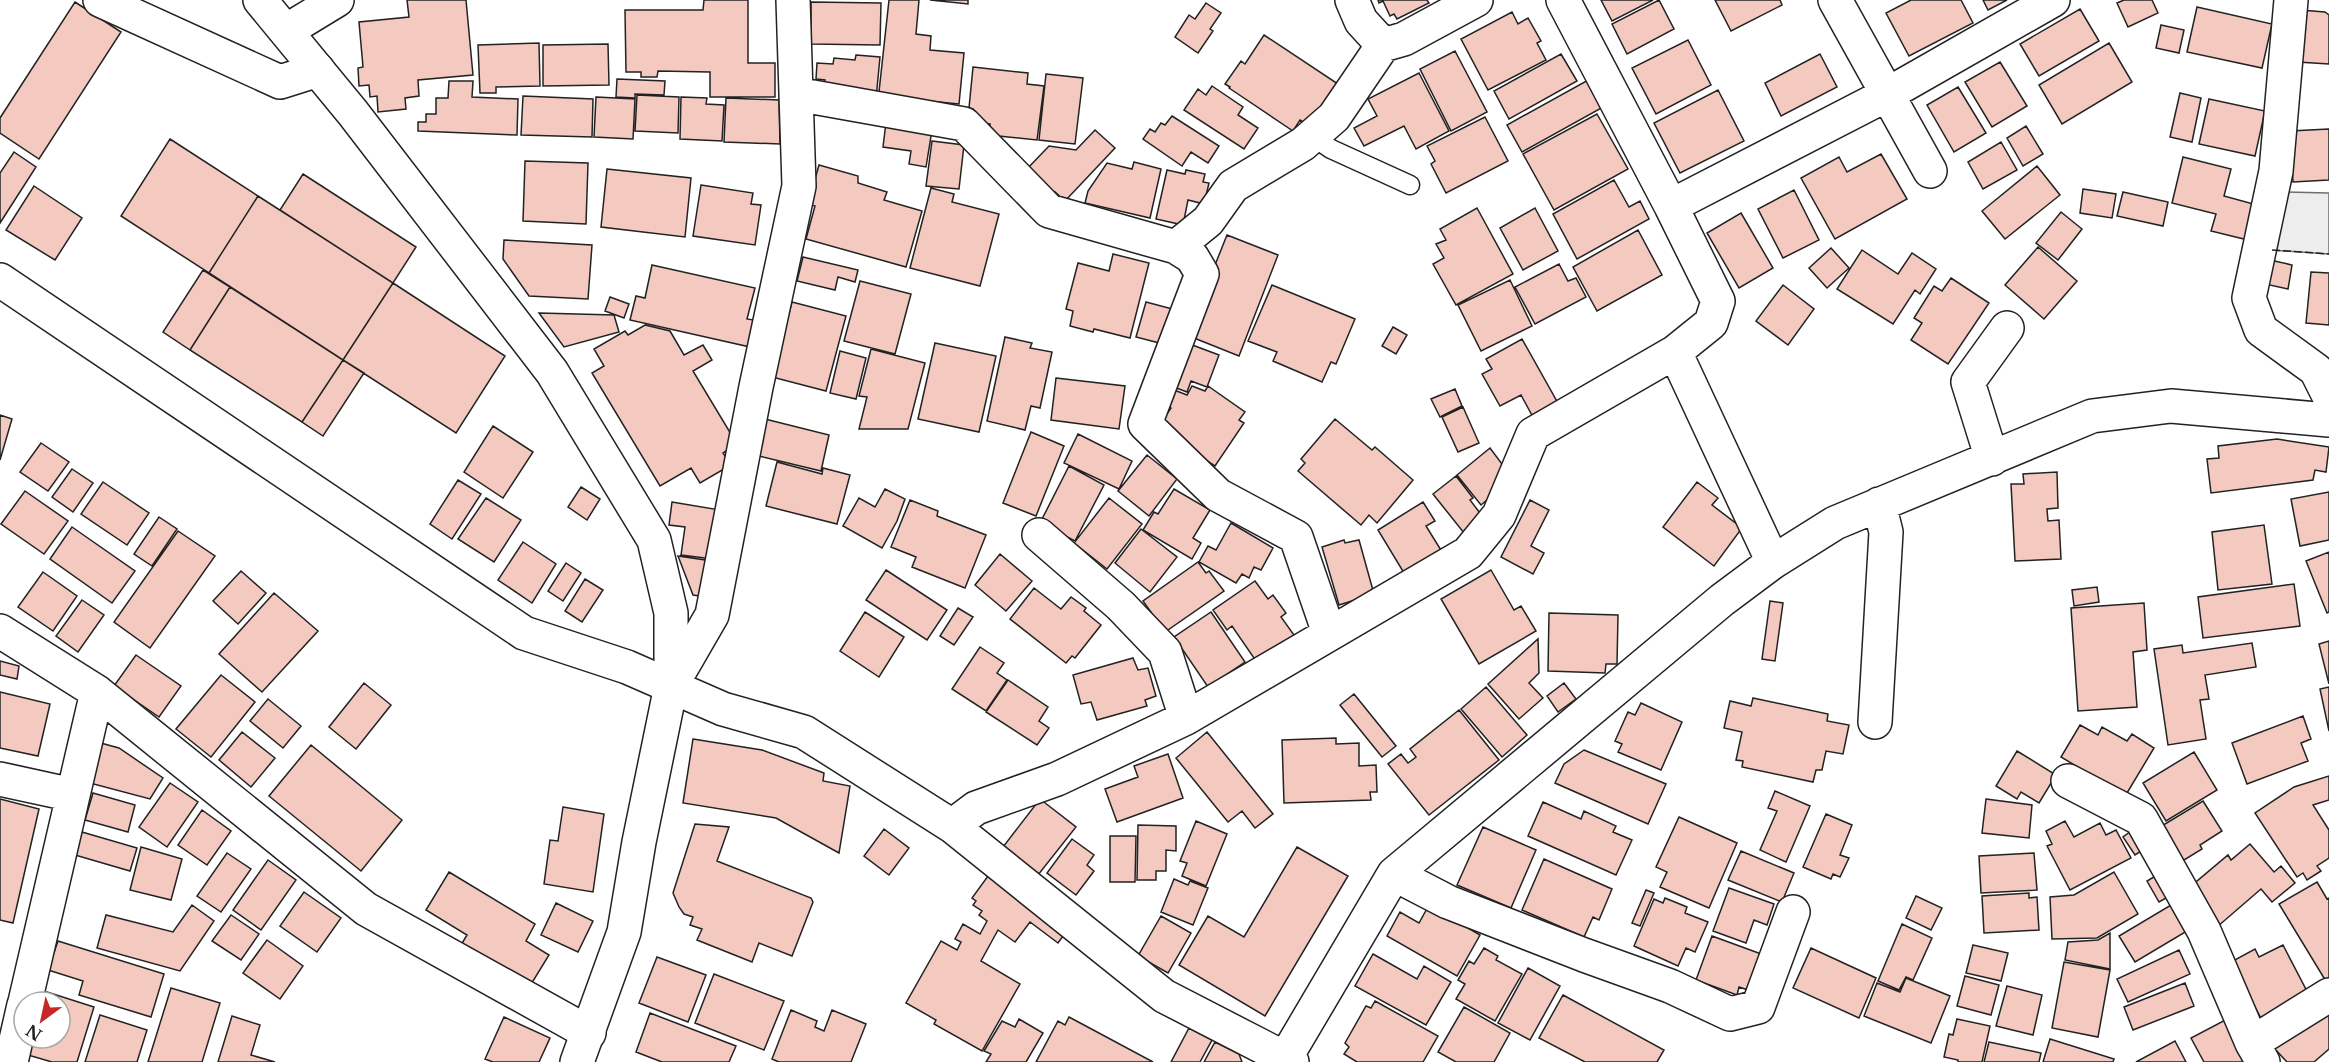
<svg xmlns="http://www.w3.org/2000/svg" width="2329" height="1062" viewBox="0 0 2329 1062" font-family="'Libre Baskerville',serif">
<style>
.parking{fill:#ededed;stroke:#6f6f6f;stroke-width:1.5}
.building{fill:#f3c9c0;stroke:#222;stroke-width:1.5}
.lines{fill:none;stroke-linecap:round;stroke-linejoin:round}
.service-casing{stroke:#222;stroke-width:21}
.minor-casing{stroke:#222;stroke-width:36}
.tertiary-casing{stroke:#222;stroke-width:36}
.service{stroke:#fff;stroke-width:18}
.minor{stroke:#fff;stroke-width:33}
.tertiary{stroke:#fff;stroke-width:33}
.fence{stroke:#222;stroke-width:1.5;stroke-dasharray:8 3;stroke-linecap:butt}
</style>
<rect width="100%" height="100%" fill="#fff"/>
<path class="parking" d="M2281,192l48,1v61l-59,-4z"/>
<path class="building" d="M407,0h59l7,75 -55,5 1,16 -14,2 1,11 -28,3 -1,-16 -7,1 -1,-12 -10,1 -1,-18 5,-1 -4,-45 50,-5z
M704,0h44v63h27v34h-65v-25l-52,-1 -1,6h-16v-5h-15l-1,-62h78z
M889,0h30l-3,34 15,2 -1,14 34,3 -5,51 -50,-5 -31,2z
M930,0h38v4z
M1378,0h49l2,3 -32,16 -3,-5 -4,2 -7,-15 -4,2z
M1601,0h52l-41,21z
M1659,0l15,29 -47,25 -15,-30z
M1715,0h65l2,5 -51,26z
M1911,0h50l12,23 -64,33 -23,-43z
M1983,0h24l-19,10z
M2124,0h28l6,13 -30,14 -11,-24z
M75,2l46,30 -82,127 -39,-26v-15z
M811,2l70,1 -1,42 -69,-1z
M1206,3l15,10 -11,16 3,2 -15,22 -23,-16 14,-22 6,4z
M2197,7l75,17 -10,44 -75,-16z
M2080,9l19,32 -60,35 -19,-32z
M2300,10l25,2 4,3v49l-31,-2z
M1512,12l6,12 10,-6 13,23 -4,2 9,17 -58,30 -27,-51z
M2161,25l23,5 -5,23 -23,-5z
M1264,35l74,49 -28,42 -10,-6 -7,11 -64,-43 1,-1 -5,-3 16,-23 4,3z
M1688,40l23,45 -55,29 -24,-46z
M539,43l1,43 -44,1v6h-16l-2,-48z
M2109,43l23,39 -70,42 -23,-39z
M608,44l1,41 -66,1v-41z
M1455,51l32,61 -36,19 -31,-62z
M1561,54l16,27 -68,38 -15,-28z
M1820,54l17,33 -56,29 -16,-33z
M856,55l24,2 -4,42 -53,-6 2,-13 -9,-1 1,-16 16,1 1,-6 21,2z
M2000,62l27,44 -35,21 -27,-45z
M973,67l55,6 -1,11 17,2 -7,54 -48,-5 1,-11 -18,-2 1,-13 -4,-1z
M1419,73l30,58 -33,18 -12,-23 -40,20 -10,-18 23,-12 -9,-17z
M1046,74l37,4 -8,66 -36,-4z
M617,79l48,2 -1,14 -29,-1v4l-19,-1z
M1590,79l15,27 -83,46 -15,-27z
M449,81h24l-1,16 46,2 -1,36 -99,-4v-9h8v-8h10v-16h12z
M1212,86l31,21 -5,8 20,13 -14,21 -60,-39 14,-21 8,6z
M1958,87l28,46 -32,19 -27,-47z
M1718,90l26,51 -64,32 -26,-50z
M2180,93l21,5 -9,44 -22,-5z
M637,95l42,2 -1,36 -43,-2z
M523,96l70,3 -1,38 -71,-2z
M596,97l39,2 -2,40 -39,-2z
M681,97l26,1 -1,6 18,1 -2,36 -42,-2z
M726,98l53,2 1,44 -56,-2z
M2209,99l56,12 -10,45 -56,-12z
M1597,114l31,55 -74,41 -31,-56z
M1172,116l47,30 -11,17 -17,-11 -9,14 -39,-27 7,-10 5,3 6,-9 4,2z
M1485,117l23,44 -62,32 -15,-29 4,-3 -8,-15z
M886,122l46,8 -6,37 -17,-3 2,-13 -28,-4z
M2026,126l17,28 -20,12 -16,-28z
M2329,129v51l-36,2 -3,-51z
M1095,130l20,18 -50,53 -10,-9 -3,2 -26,-24 23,-24 27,4z
M170,139l88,57 -49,77 -88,-57z
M932,141l32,4 -5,44 -33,-3z
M2001,142l16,28 -34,19 -15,-27z
M14,152l22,15 -36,56v-50z
M1881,154l26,45 -72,40 -34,-61 38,-21 8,15z
M2183,157l48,12 -7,27 33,9 -9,35 -37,-9 5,-17 -44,-11z
M525,161l63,2 -2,61 -63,-3z
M1134,162l27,7 -11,49 -65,-15 3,-12 19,-28 25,6z
M819,165l39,11v7l29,9 -3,8 38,11 -16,56 -100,-28 9,-33 -7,-2z
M2037,166l23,29 -55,44 -23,-28z
M607,169l84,9 -6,59 -84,-10z
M1167,170l18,4 1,-4 19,4 -2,8 6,1 -5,21 -16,-4 -5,25 -27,-6z
M303,174l113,73 -23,36 -113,-73z
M1614,180l15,27 11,-6 9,18 -72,40 -24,-45z
M701,185l52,8 -2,11 10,1 -6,40 -62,-9z
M34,186l48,32 -27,42 -49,-30z
M931,188l23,6 -2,8 47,12 -19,72 -70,-18z
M2083,189l33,5 -4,24 -32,-5z
M1794,190l25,50 -36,18 -25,-49z
M2123,192l45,10 -5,24 -46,-10z
M258,196l135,87 -50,77 -134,-87z
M1477,208l36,66 -57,31 -23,-41 11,-6 -8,-14 10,-4 -6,-11z
M1535,208l23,43 -35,19 -23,-42z
M2061,212l21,17 -24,31 -22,-17z
M1741,213l32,55 -34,20 -32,-55z
M1638,230l24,45 -65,36 -24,-44z
M1227,235l51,20 -39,101 -45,-18 17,-63z
M504,240l88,5 -4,54 -59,-3 -26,-37z
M2038,247l39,34 -33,38 -39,-34z
M1831,248l18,20 -22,20 -18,-20z
M1862,250l36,24 14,-21 24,16 -16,25 -5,-4 -22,34 -56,-35z
M1113,254l36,9 -19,75 -36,-9 -1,3 -23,-6 3,-15 -7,-2 12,-46 31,8z
M803,257l55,13 -3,12 -17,-5 -3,13 -38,-9z
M2270,260l22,5 -4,24 -23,-5z
M1559,264l9,17 8,-3 10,19 -51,27 -20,-37z
M652,265l103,23 -8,31 18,3 -6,27 -129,-29 6,-24 9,2z
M203,270l27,17 -40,63 -27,-18z
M2311,272l18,1v52l-23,-2z
M1951,278l38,25 -41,61 -37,-24 11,-17 -8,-5 20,-32 8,5z
M1510,280l22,46 -51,25 -23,-46z
M860,281l51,13 -16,60 -51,-13z
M393,283l112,73 -49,77 -113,-73z
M1272,285l83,34 -19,45 -5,-2 -9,20 -49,-21 4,-9 -29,-11z
M1783,285l31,24 -26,36 -32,-24z
M230,287l113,73 -41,62 -112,-72z
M610,297l19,7 -5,14 -19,-7z
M792,302l54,14 -20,75 -54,-14z
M1146,302l34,9 -9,35 -35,-9z
M539,313l75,2 5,17 -55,15z
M645,325l25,6 14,24 19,-10 9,15 -19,11 44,73 -14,9 8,12 -31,18 -9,-15 -31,18 -68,-113 12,-7 -10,-17 31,-18 3,4z
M1393,327l14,8 -11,19 -14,-8z
M1005,337l27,6 -2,5 22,4 -12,56 -9,-2 -6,24 -38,-9z
M1522,339l37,66 -25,14 -13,-24 -21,11 -18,-32 10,-5 -6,-10z
M935,343l61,13 -17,76 -61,-13z
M1187,343l32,12 -12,32 -16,-6 -4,11 -16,-6z
M871,349l54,14 -17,66h-49l8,-32 -8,-1z
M840,351l26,7 -10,41 -26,-6z
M343,360l21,13 -41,63 -21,-14z
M1056,378l69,8 -6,43 -68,-9z
M1192,386l13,5 3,-5 37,26 -6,8 5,3 -29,43 -11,-7 -42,-38 9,-13 -6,-6 4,-14 18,7z
M1455,389l7,17 -22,11 -9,-18z
M1463,407l16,36 -21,9 -16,-35z
M0,415l12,4 -12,41z
M765,419l64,16 -8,36 -66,-16z
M1335,419l37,31 3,-3 38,33 -36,43 -8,-8 -8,10 -63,-54 7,-8 -4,-4z
M493,426l40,26 -30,46 -39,-26z
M1031,432l33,14 -28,70 -33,-13z
M1078,434l54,27 -13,28 -55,-26z
M2277,439l52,8 -3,25 -11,-2 -2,10 -102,13 -4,-34 12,-1 -1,-12z
M41,443l28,19 -21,29 -28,-19z
M1490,448l15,20 -11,26 -13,11 -24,-30z
M1147,455l30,24 -28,37 -31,-25z
M777,462l45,12 1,-6 27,7 -13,49 -71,-18z
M1069,466l35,19 -29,56 -35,-18z
M72,469l21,14 -20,29 -21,-15z
M2057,472l1,36 -11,1 1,12 11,-1 2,39 -46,2 -4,-77h13l-1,-10z
M1456,476l17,22 -3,2 13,17 -19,16 -31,-39z
M458,480l23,14 -29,45 -22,-15z
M103,482l46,31 -22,32 -46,-31z
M1697,482l21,16 -6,7 30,23 -28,38 -51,-39z
M581,487l19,12 -13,21 -19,-13z
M885,489l20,10 -8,22 -15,27 -39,-22 16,-28 16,9z
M1174,489l36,21 -17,28 8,5 -9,16 -49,-29 11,-18 4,2z
M25,491l43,30 -24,33 -43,-30z
M2329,492v48l-29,6 -9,-47z
M486,498l35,22 -27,42 -36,-23z
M1109,498l33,26 -35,45 -33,-26z
M910,500l28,11 -1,5 49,19 -21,53 -53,-21 4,-10 -25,-10z
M1530,500l19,10 -18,36 13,7 -11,21 -32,-17z
M672,502l48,8 -7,49 -32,-4 4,-28 -16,-2z
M1423,502l12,19 -9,5 18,29 -37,23 -29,-48z
M159,517l18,12 -25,37 -18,-12z
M1231,523l42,25 -12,22 -7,-3 -5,11 -7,-4 -6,9 -37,-21 9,-16 8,4z
M2264,525l8,59 -54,6 -6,-58z
M72,527l63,44 -23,32 -62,-44z
M1141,529l36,28 -27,35 -35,-29z
M178,531l37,25 -65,92 -36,-26z
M1344,540l1,3 14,-3 15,54 -35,11 -17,-58z
M523,542l33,22 -24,39 -34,-23z
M2329,552v60l-2,1 -21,-52z
M1000,554l32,27 -26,30 -31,-26z
M678,556l34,5 -6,36 -13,-2z
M1198,562l8,11 3,-2 15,20 -59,41 -22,-31z
M566,563l15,10 -18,28 -15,-10z
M886,570l61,40 -20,30 -61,-40z
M1491,570l23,40 7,-4 15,25 -57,33 -38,-65z
M241,571l25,22 -28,31 -25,-23z
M43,572l34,24 -24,35 -35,-24z
M585,579l18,11 -21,32 -17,-11z
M1255,581l13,18 5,-4 13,18 -5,4 13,18 -38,26 -24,-35 -5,4 -14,-20z
M2294,584l6,42 -97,12 -5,-41z
M2097,587l2,15 -25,4 -2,-16z
M1034,588l27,21 10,-12 15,11 -2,3 17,14 -26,33 -3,-2 -6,7 -56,-44z
M274,593l44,38 -56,61 -43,-38z
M82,600l22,15 -26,37 -22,-16z
M1770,601l13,2 -8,58 -13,-2z
M2144,603l3,47 -14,2 4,55 -59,4 -7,-103z
M958,608l15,9 -19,28 -14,-9z
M865,612l39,25 -25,40 -39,-26z
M1211,612l34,50 -37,25 -34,-50z
M1549,613l69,2 -1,49h-11l-1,9 -57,-2z
M1538,639l1,34 -10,10 14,15 -24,21 -31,-35z
M2329,641v43l-10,-40z
M2252,643l4,24 -51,8 4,24 -9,1 6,39 -38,6 -14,-96 28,-4 1,8z
M980,647l24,16 -7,10 10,7 -21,31 -34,-22z
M136,655l45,31 -22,31 -45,-31z
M1133,658l5,12 10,-2 8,28 -11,4 2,6 -50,14 -6,-18 -10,2 -8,-29z
M0,661l19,5 -2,13 -17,-4z
M221,675l34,27 -44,55 -35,-28z
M1008,680l40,27 -9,14 10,7 -12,17 -51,-33z
M364,683l27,22 -35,44 -27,-22z
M1564,683l12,16 -18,13 -11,-16z
M1486,687l41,48 -25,22 -41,-48z
M2329,687v44l-9,-42z
M0,692l50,12 -12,52 -38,-8z
M1354,694l42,52 -14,11 -42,-52z
M1753,698l75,16 -1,7 22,4 -6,29 -17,-3 -4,19h-6l-3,12 -71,-15 1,-6 -7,-1 6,-28 -18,-4 6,-27 21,5z
M268,699l33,27 -18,22 -33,-27z
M1641,703l41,19 -21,48 -43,-18 4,-8 -7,-3 13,-29 7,3z
M1459,710l40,50 -70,55 -41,-51 13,-10 7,9 8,-6 -6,-8z
M2303,716l8,23 -10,4 7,18 -61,23 -15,-41z
M2080,725l18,10 4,-8 25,14 5,-7 22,14 -33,55 -33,-30 -27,-16z
M242,732l33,26 -24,29 -32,-27z
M1207,732l66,82 -18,14 -13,-17 -14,11 -52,-64z
M1336,738v6l23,-1v23l17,-1 1,27h-7l1,8 -87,3 -2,-63z
M693,739l69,11 62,23 -1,8 27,5 -11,67 -63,-35 -93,-15z
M97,742l22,6 44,30 -13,21 -64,-17z
M311,745l91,75 -41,51 -92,-75z
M1584,750l82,34 -18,40 -93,-41 9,-19z
M2017,751l39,24 -17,28 -18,-11 -4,7 -21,-13z
M2194,752l23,38 -51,31 -23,-38z
M1168,754l15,44 -66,24 -12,-33 33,-12 -4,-11z
M2329,776v24l-16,5 16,25v28l-12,8 4,5 -14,9 -4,-7 -6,4 -42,-64 39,-26z
M170,783l28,19 -31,45 -28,-20z
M1775,791l35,15 -24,56 -26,-12 17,-39 -9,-3z
M93,793l42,12 -7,27 -43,-12z
M0,799l39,10 -26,114 -13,-3z
M1040,799l36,28 -38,48 -35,-28z
M1986,799l46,6 -3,33 -47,-5z
M2203,801l19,30 -22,14 2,4 -26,16 -21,-35z
M1543,802l38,17 3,-8 32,15 -3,6 19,8 -16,35 -88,-39z
M563,807l41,7 -11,78 -49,-8 6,-44 8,1z
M202,810l29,21 -24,34 -29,-20z
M1826,814l26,11 -12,30 9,3 -9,19 -7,-3 -2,5 -28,-12z
M1679,817l58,26 -28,65 -49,-21 7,-15 -11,-5z
M1196,821l31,13 -21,52 -24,-10 5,-13 -7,-2z
M2065,821l9,16 26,-14 6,12 10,-5 15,28 -61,32 -23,-44 5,-2 -6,-13z
M695,824l34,3 -12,34 94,37 2,4 -21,54 -33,-13 -7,19 -55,-22 5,-11 -12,-4 3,-8 -9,-3 -5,-7 -6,-14z
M1138,825l38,1v25l-10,-1v21h-10v9h-19z
M1483,827l53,23 -25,58 -54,-23z
M884,829l25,19 -20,27 -25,-19z
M2134,829l12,19 -11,7 -12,-18z
M82,832l55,16 -7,23 -55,-16z
M1110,836h26l-1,46h-25z
M1072,839l22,16 -7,10 7,6 -18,24 -29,-22z
M2250,844l24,28 7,-6 14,17 -23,19 -11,-13 -44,38 -27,-40 38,-32 3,5z
M141,847l41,12 -11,41 -41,-10z
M1297,847l51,29 -83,140 -86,-51 29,-49 36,21z
M1741,851l53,22 -12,29 -54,-22z
M227,853l24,16 -30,43 -24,-16z
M2034,853l3,37 -56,3 -2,-37z
M1544,859l68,30 -13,31 -6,-3 -9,20 -62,-27z
M268,860l28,20 -35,50 -28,-20z
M449,872l86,52 -9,17 23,14 -19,31 -69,-41 6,-10 -41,-25z
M2114,872l24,42 -41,24 -45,1 -2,-42 24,-2z
M2162,872l13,21 -16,9 -12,-21z
M988,876l78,56 -8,11 -28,-21 -15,20 -17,-12 -17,31 39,23 -38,67 -48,-27 2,-4 -30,-17 35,-62 16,9 4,-8 -6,-3 8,-15 17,10 7,-13 -8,-6 3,-4 -9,-6 3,-4 -4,-3z
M1174,879l14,6 2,-4 18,7 -15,37 -32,-13z
M2317,882l10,17 2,-1v84l-2,1 -48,-79z
M1729,888l45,16 -7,21 -13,-5 -8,23 -33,-12z
M1646,890l8,3 -14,33 -8,-3z
M304,892l37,26 -24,34 -37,-26z
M2029,893v5l8,-1 2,33 -55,3 -2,-37z
M1916,896l26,12 -11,22 -25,-12z
M1665,898l22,9 -2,6 23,9 -13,30 -9,-4 -8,18 -44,-20 20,-47 9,4z
M556,903l37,18 -15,31 -37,-17z
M192,905l22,16 -34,50 -83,-23 9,-33 67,17z
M1429,905l51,30 -23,41 -70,-40 13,-24 19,11z
M2171,905l16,26 -52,31 -16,-26z
M231,915l28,19 -18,26 -29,-19z
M1161,916l30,17 -23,40 -30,-17z
M1902,924l30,14 -19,42 -7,-3 -7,13 -21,-9z
M2110,933v36l-45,-9 3,-18 30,-2z
M1712,936l52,19 -13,36 -12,-4 -2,8 -41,-15z
M267,940l36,26 -23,33 -37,-26z
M58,941l106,33 -13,43 -72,-22 4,-14 -35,-11z
M1973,945l35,8 -7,28 -35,-8z
M2283,945l28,54 -47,25 -33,-62 24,-13 4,8z
M1484,948l14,8 -2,4 26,14 -27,47 -39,-22 9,-15 -7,-4 11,-19 5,3z
M1811,948l65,30 -17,40 -66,-30z
M2179,950l11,24 -62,28 -11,-23z
M1373,954l44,25 7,-13 27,16 -25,43 -71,-39z
M657,957l49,18 -18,47 -49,-19z
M2064,962l46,8 -12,67 -46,-9z
M1528,968l32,18 -30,54 -32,-17z
M714,974l70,27 -20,49 -69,-27z
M1965,976l34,9 -8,30 -34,-9z
M1906,978l44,18 -19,47 -67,-27 13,-33 23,9z
M2185,983l9,23 -61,24 -9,-23z
M2007,986l35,9 -9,40 -37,-9z
M171,988l49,15 -18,59h-54z
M47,992l47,15 -17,55h-25l-24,-7 5,-17h27v-36h-16z
M1563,995l101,55 -7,12h-72l-46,-24z
M1375,1001l63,35 -15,26h-66l-13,-8 5,-7 -4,-4 21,-37 5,2z
M1464,1007l46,26 -16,29h-38l-18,-10z
M791,1010l26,11 -2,6 9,4 8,-21 34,14 -15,38h-72l-7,-3z
M2329,1010v39l-15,13h-27l-13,-14z
M650,1013l86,33 -7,16h-67l-26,-10z
M100,1015l47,15 -10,32h-52z
M232,1016l28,9 -9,30 24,7h-57z
M504,1017l46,21 -11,24h-46l-8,-3z
M1069,1017l84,45h-117l22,-41 7,4z
M2231,1017l23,45h-50l-13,-24z
M1019,1019l24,14 -17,29h-40l5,-8 -7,-3 18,-30 13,6z
M1957,1019l33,7 -8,36h-24v-2l-14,-3 5,-23 4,1z
M1189,1028l23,12 -12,22h-29z
M2050,1039l64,20 -1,3h-70z
M2175,1041l11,21h-50z
M1215,1042l24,12 3,8h-38z
M1989,1042l52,11 -2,9h-55z"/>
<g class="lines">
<defs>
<path id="service" d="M1312,136l19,13 79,36"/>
<path id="minor" d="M100,0l180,82 38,-12
M1352,0l9,21 22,24 21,-6 72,-39
M1563,0l108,206 47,95 -7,22 -36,29
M1835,0l95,171
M2291,0l-15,171 -27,127 12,32 55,40 13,26
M286,31l51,-31
M796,94l168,30 85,87 127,36 32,-26 25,-35 70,-42 31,-27 49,-72
M1671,206l217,-112 165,-94
M1176,247l16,10 10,17 -57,150 73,71 78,42 33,96
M0,280l524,353 103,34 96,42 81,23 148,94 212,170 128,66
M1992,459l-24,-77 39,-54
M1039,535l82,71 44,46 21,66
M0,631l97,61 269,217 223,124
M671,686l41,-71 44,-228 43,-201 -6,-186
M1875,722l11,-190 -7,-28
M0,779l73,16
M2068,781l73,38 63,112 48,112 11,19
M952,826l24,-18 81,-29 129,-61 282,-165 31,-38 34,-81 142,-82 98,210
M1394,874l54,28 136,53 86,31 60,28 28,-7 35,-95
M25,1002l72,-310
M2252,1043l77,-48
M11,1062l13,-57
M1283,1062l111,-188 328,-274 51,-38 62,-39 257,-107 79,-10 158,14"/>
<path id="tertiary" d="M260,0l93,113 199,259 102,168 17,73v73l-32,156 -15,90 -47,130"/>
</defs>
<use href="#service" class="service-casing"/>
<use href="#minor" class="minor-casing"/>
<use href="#tertiary" class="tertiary-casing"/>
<use href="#service" class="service"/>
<use href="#minor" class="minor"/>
<use href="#tertiary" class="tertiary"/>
<path class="fence" d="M2272,250l57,4"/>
</g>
<g transform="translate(42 1020) rotate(213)"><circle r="28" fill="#ffffff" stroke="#a7a7a7" stroke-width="1.5"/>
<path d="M0-4.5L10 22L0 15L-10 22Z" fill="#c62828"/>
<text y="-9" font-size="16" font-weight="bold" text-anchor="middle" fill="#222222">N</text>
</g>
</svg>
